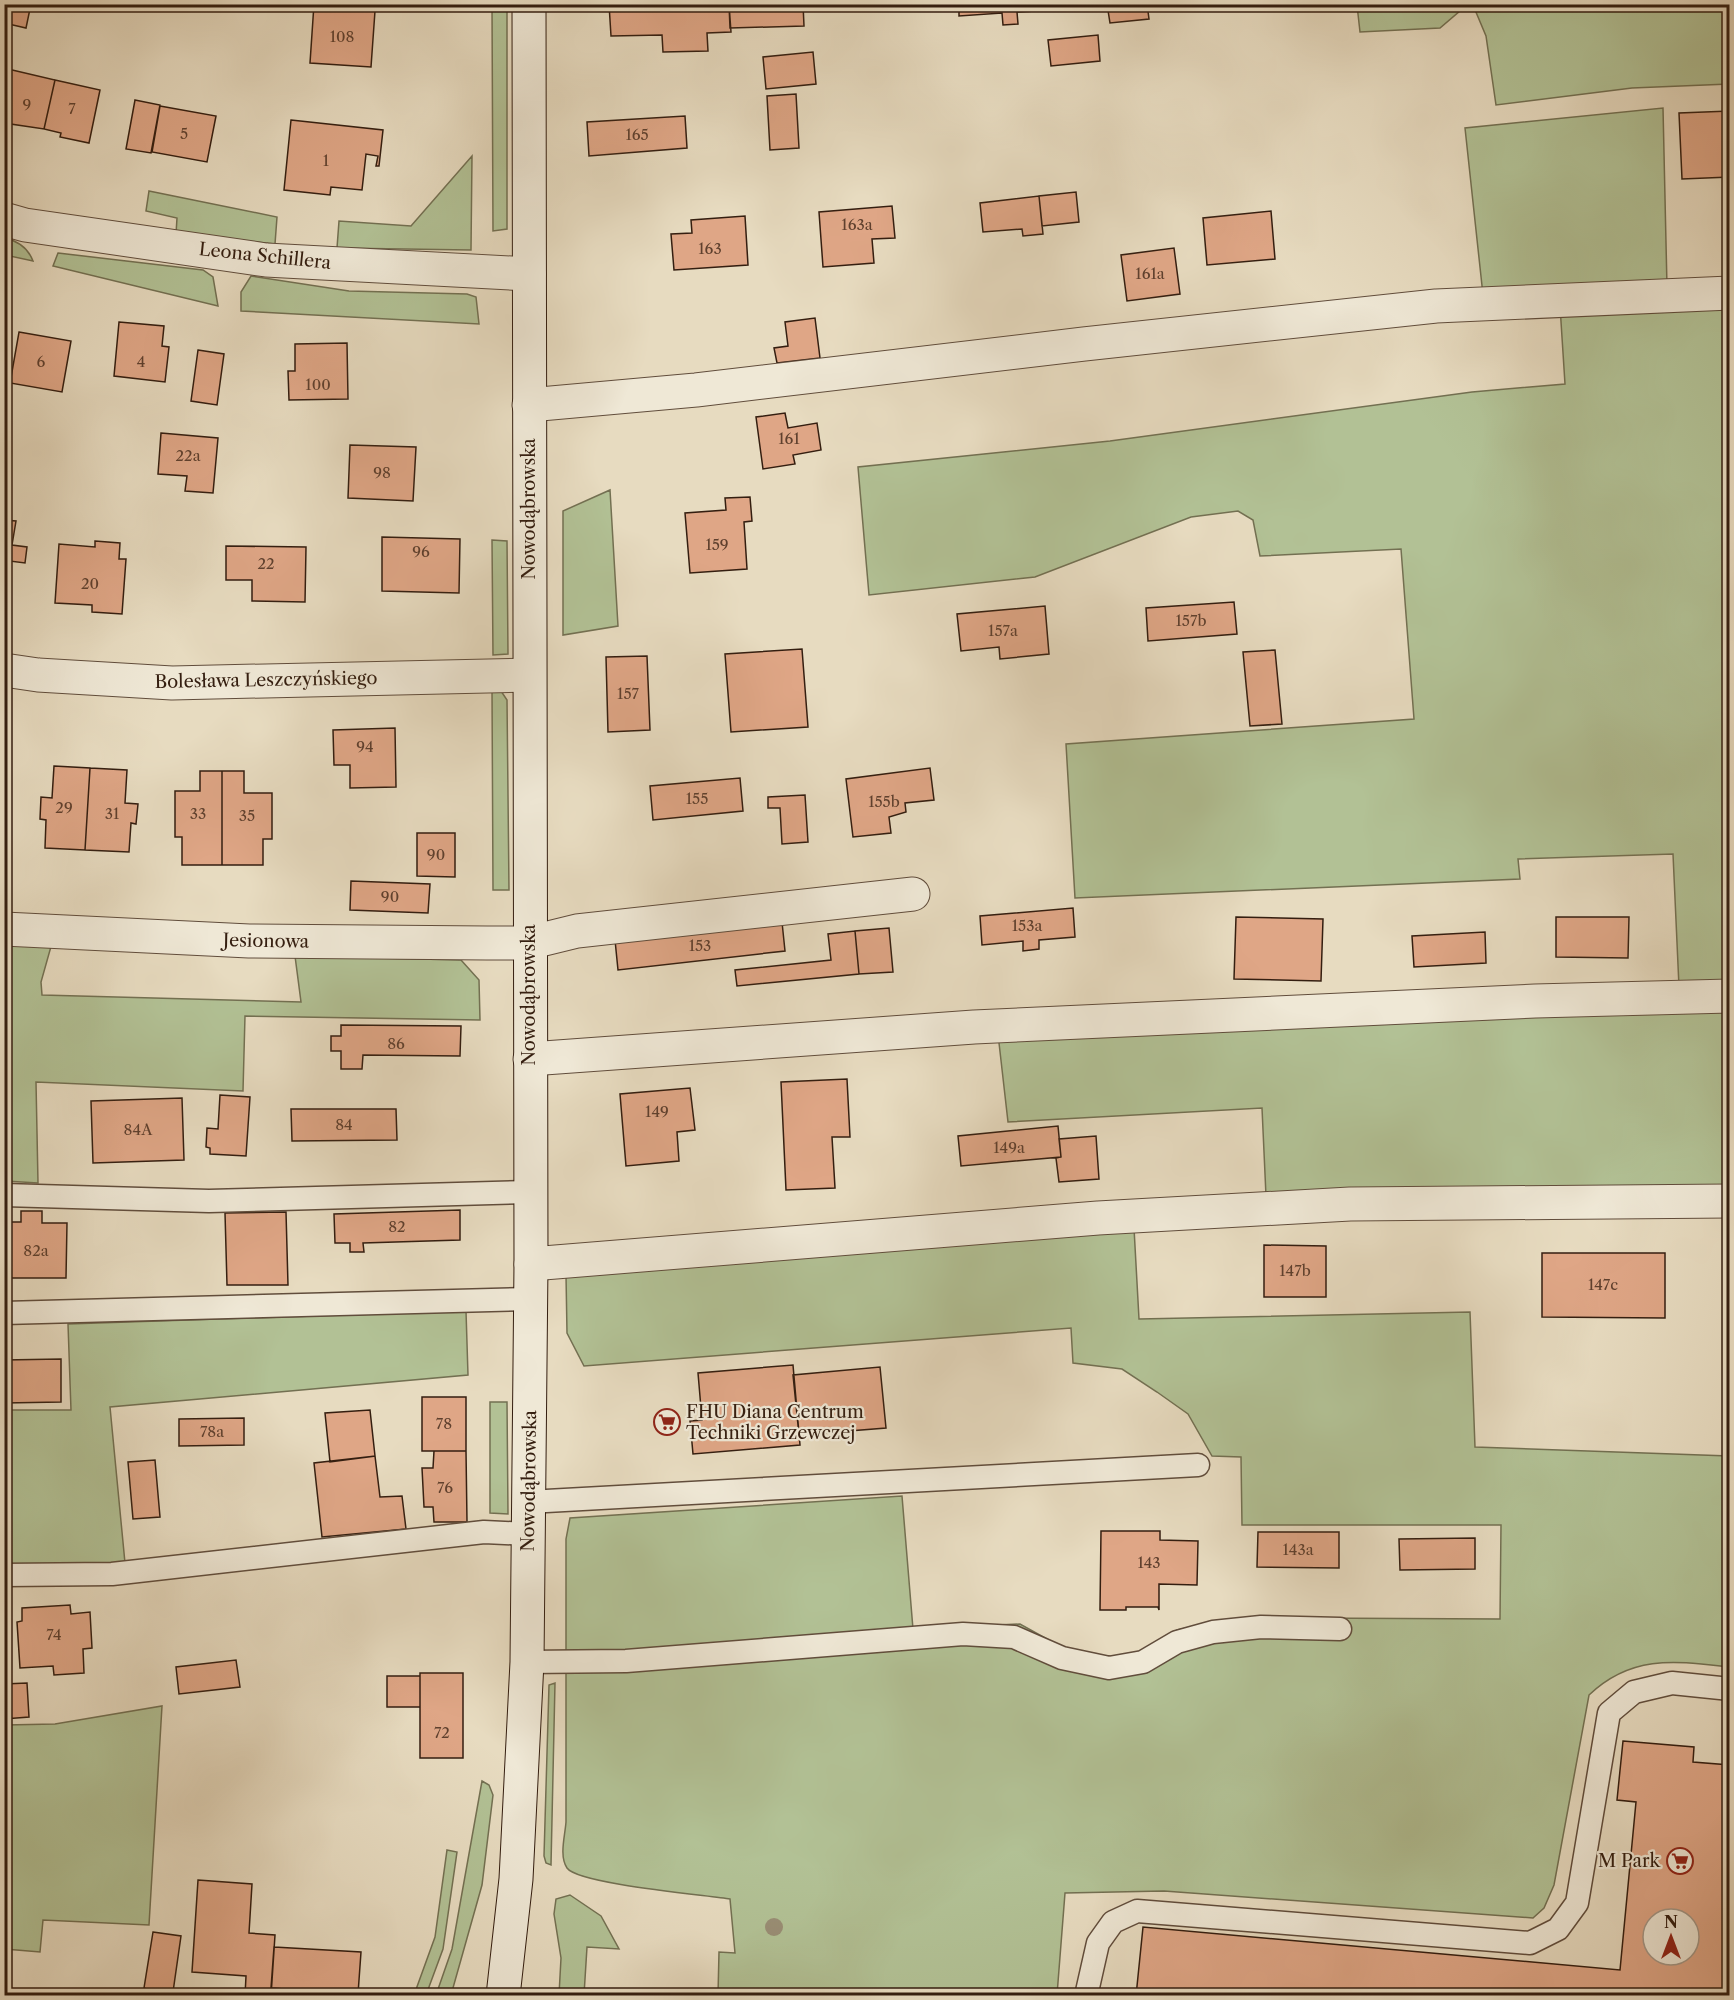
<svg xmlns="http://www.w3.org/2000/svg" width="1734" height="2000" viewBox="0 0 1734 2000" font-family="'Libre Caslon Text',serif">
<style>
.green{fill:#b2c195;stroke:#737052;stroke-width:1.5}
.building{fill:#dfa686;stroke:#341e10;stroke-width:1.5;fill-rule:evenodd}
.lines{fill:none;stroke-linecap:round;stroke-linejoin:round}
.lane-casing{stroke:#614d3c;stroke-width:25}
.street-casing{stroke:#614d3c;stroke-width:35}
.secondary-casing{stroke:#341e10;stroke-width:35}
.lane{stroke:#efe8d6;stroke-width:22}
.street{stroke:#efe8d6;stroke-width:33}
.secondary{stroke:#efe8d6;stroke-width:33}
.tree{fill:#998e75}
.labels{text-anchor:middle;stroke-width:4.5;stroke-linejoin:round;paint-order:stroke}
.number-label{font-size:15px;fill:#5f402e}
.street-label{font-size:18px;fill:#341e10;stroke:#efe8d6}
.poi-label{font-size:18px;fill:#341e10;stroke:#efe8d6;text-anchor:start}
</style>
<rect width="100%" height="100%" fill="#e7dbc0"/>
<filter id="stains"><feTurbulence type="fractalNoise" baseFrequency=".00333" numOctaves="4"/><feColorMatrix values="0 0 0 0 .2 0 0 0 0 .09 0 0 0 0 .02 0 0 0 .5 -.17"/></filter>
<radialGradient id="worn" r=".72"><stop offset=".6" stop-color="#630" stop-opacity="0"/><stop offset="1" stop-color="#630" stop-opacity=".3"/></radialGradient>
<path class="green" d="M492,5l15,5v219l-14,2z
M1357,5v-1l105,1 -1,5 -21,18 -80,4z
M1473,5h256v79l-97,4 -136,17 -10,-69z
M1663,108l4,179 -184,8 -18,-167z
M472,156l-1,94 -134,-2 2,-27 72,5z
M149,191l128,26 -2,27 -99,-10 1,-16 -31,-7z
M5,238c13,3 23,10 28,23l-28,-6z
M58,253l145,17 10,7 5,29 -165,-40z
M251,276l98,15 118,3 9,3 3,27 -238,-13v-19z
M1729,301v684l-50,2 -6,-133 -155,5 2,20 -445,19 -9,-154 348,-25 -13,-170 -141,7 -7,-36 -15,-9 -47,6 -156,60 -166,18 -11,-128 252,-26 362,-49 93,-8 -5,-78z
M610,490l8,136 -55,9v-124z
M492,540l15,1 1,113 -15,1z
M499,688l8,12 2,190h-16l-1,-201z
M5,941l47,2 -11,39 1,13 259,7 -6,-46 166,4 18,20 1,40 -235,-4 -2,75 -207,-9 2,101 -33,-2z
M1729,1006v186l-463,4 -4,-88 -254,14 -10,-88z
M1134,1228l5,91 331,-7 5,135 254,9v211c-53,-6 -97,-13 -140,28l-35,190 -10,23 -11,10 -369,-27 -99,2 -8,102h-339l1,-43 16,1 -5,-54c-25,-4 -152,-15 -163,-31 -8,-12 -2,-32 -1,-46v-283l4,-21 332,-22 11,133 107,-5 54,30 38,3 38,-7 27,-20 47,-10 79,-2 197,1 1,-94h-259l-1,-68 -29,-1 -24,-42 -31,-22 -35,-23 -49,-6 -2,-35 -487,38 -17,-33 -1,-58z
M466,1311l2,64 -358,32 15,156 -120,3v-156h66l-3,-86z
M490,1402h17l1,112 -18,-1z
M555,1683l-4,182 -5,-2 -2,-7 5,-171z
M162,1706l-13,219 -106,-5 -3,32 -35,-3v-224l50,-1z
M482,1781l7,4 4,10 -11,90 -31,110h-15l16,-46z
M447,1850l10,2 -14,97 -17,46h-12l21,-58z
M570,1895l31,21 18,33 -32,-2 -3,48h-25l2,-37 -7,-44 2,-15z"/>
<path class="building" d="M5,4h26l-5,24 -22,-5z
M314,4h33v5l28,2 -4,56 -61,-4z
M609,4h120l2,28 -24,1 1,18 -45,1 -1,-17 -51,1z
M729,4h74l1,22 -74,2z
M959,4h97v6l-39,2 1,12 -15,1 -1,-12 -43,3z
M1107,4h40l2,15 -39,4z
M1098,35l2,26 -49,5 -3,-26z
M813,52l3,32 -50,5 -3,-32z
M8,69l47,11 -11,49 -40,-6v-35z
M55,80l45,10 -11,53 -29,-6 1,-4 -17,-4z
M796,94l3,54 -29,2 -3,-54z
M135,100l25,5 -9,48 -25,-4z
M160,106l56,10 -9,46 -55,-10z
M1730,111v66l-48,2 -3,-66z
M685,116l2,32 -98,8 -2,-34z
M291,120l92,10 -4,36h-3l2,-10 -12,-2 -4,36 -31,-3 -1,8 -46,-5z
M1076,192l3,30 -37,4 -3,-30z
M1039,196l4,38 -20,2 -1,-7 -39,3 -3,-29z
M892,206l3,32 -23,1 2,24 -51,4 -4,-55z
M1271,211l4,48 -68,6 -4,-47z
M745,216l3,49 -74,5 -3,-36 21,-1 -1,-13z
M1174,248l6,46 -53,7 -6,-46z
M815,318l5,40 -43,5 -3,-15 14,-2 -3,-24z
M119,322l45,4 -2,20 7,1 -4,35 -51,-6z
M19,332l52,9 -9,51 -52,-9z
M347,343l1,56 -59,1 -1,-29h7v-27z
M198,350l26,4 -7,51 -26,-4z
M785,413l3,15 29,-5 4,27 -28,5 2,9 -32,5 -7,-52z
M161,433l57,5 -5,55 -28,-2 2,-15 -29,-2z
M350,445l66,2 -3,54 -65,-3z
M750,497l2,24 -8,1 3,47 -57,4 -5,-60 41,-3 -1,-12z
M4,520l12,1 -4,24 15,2 -2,16 -15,-2 -3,21h-3z
M382,537l78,2 -1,54 -77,-2z
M95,541l25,2 -1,16h7l-4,55 -30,-2v-7l-37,-2 4,-59 36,3z
M226,546l80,1 -1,55 -53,-1v-21h-26z
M1234,602l3,32 -89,7 -2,-33z
M1045,606l4,48 -49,5 -1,-12 -38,4 -4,-37z
M802,649l6,78 -77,5 -6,-78z
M1275,650l7,74 -32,2 -7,-74z
M647,656l3,74 -42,2 -2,-75z
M395,728l1,59 -46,1v-23h-16l-1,-35z
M4,741l6,1 -4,20h-2z
M54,766l36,2 -5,82 -40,-2 1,-28 -6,-1 1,-22 11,1z
M90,768l37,2 -2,33 13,1 -2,20 -5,-1 -2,29 -44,-2z
M930,768l4,32 -29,3 1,9 -17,5 2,16 -38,4 -7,-58z
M200,771h22v94h-40v-28h-7v-46h25z
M222,771h22v22h28v46h-9v26h-41z
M740,778l3,33 -90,9 -3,-34z
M805,795l3,47 -26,2 -2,-36h-12v-11z
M417,833h38v44l-38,-1z
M351,881l79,3 -2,29 -78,-3z
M1073,908l2,29 -36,3v9l-16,2v-10l-41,4 -2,-29z
M1236,917l87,2 -2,62 -87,-2z
M1556,917h73l-1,41 -72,-1z
M782,922l3,29 -167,19 -3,-30z
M889,928l4,44 -34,2 -4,-43z
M855,931l4,43 -122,12 -2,-16 96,-10 -3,-26z
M1485,932l1,31 -72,4 -2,-31z
M341,1025l120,1 -1,30 -97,-1 -1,14h-21v-18h-10v-15h10z
M847,1079l3,58h-18l3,51 -49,2 -5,-108z
M690,1088l5,42 -18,2 2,29 -53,5 -6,-72z
M220,1095l30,2 -4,59 -36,-2v-6l-4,-1 1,-19 11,1z
M182,1098l2,62 -91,3 -2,-62z
M291,1109h105l1,31 -105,1z
M1058,1126l3,31 -100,9 -3,-30z
M1096,1136l3,43 -40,3 -3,-24 5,-1 -2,-18z
M460,1210v30l-97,3 1,9h-14v-9h-15l-1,-29z
M21,1211h21v12h25l-1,55h-62v-56h17z
M286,1212l2,73h-61l-2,-72z
M1264,1245l62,1v51h-62z
M1542,1253h123v65l-123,-1z
M61,1359v43l-57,1v-43z
M793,1365l7,80 -107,9 -3,-33 12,-1 -4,-47z
M880,1367l6,61 -87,7 -6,-60z
M422,1397h44v54h-44z
M370,1410l5,46 -45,6 -5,-49z
M244,1418v27l-65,1v-27z
M434,1451h32l1,71h-33l-1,-15h-9l-2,-39h11z
M375,1456l5,41 22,-1 4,33 -84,8 -8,-74z
M155,1460l5,57 -27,2 -5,-57z
M1101,1531h59v9l38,1 -1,44 -38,-1v26l-1,-3h-32v3h-26z
M1258,1532h81v36l-82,-1z
M1475,1538v31l-75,1 -1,-31z
M70,1605l1,9 19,-2 2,36 -9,1 1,24 -30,2 -1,-9 -33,2 -3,-46 5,-1v-13z
M236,1660l4,27 -61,7 -3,-27z
M420,1673h43v85h-43z
M387,1676h33v31h-33z
M27,1683l2,34 -25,2v-35z
M1623,1741l71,6 -1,15 37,3v231h-594l7,-69 477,43 16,-168 -19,-2zM1653,1919h36v36h-36z
M198,1880l54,4 -3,49 26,2 -4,61h-26l1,-20 -54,-4z
M153,1932l28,4 -8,56h4v4h-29l1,-6 -5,-2z
M274,1947l87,5 -3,42 -87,-6z"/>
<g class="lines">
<defs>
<path id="lane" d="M4,1195l205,6 321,-9
M4,1313l526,-14
M528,1502l670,-37
M4,1575l108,-1 372,-42 44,2
M527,1662l99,-1 337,-27 51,3 48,21 47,10 34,-6 34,-20 36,-10 48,-5 79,2
M1086,1996l12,-53 15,-21 24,-11 393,32 28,-14 19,-26 32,-190 25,-21 38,-9 58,6"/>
<path id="street" d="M4,219l21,6 241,35 263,14
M529,405l167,-15 388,-46 352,-38 294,-13
M4,670l34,5 134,8 356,-8
M4,929l245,12 238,2h41l49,-12 336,-37
M530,1059l444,-32 561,-26 195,-5
M531,1264l567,-46 252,-14 380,-3"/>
<path id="secondary" d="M503,1996l13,-117 11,-217 4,-398 -2,-1260"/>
</defs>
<use href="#lane" class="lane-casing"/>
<use href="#street" class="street-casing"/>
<use href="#secondary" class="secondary-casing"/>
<use href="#lane" class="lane"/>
<use href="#street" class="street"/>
<use href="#secondary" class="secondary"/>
</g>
<circle class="tree" cx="774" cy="1927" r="9"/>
<defs>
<symbol id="supermarket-ring" viewBox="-11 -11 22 22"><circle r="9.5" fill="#efe8d6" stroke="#8f2418" stroke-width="1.5"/><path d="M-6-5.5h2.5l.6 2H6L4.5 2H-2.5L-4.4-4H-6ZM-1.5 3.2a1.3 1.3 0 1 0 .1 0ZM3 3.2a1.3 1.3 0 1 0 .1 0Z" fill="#8f2418"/></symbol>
</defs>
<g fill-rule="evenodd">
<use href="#supermarket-ring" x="652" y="1407" width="30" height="30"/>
<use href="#supermarket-ring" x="1665" y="1846" width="30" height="30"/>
</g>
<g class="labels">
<g class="number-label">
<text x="342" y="42">108</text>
<text x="27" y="110">9</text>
<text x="72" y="114">7</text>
<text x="184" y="139">5</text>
<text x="637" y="140">165</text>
<text x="326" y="166">1</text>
<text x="857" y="230">163a</text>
<text x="710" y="254">163</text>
<text x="1150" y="279">161a</text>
<text x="41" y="367">6</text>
<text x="141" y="367">4</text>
<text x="318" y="390">100</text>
<text x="789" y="444">161</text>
<text x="188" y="461">22a</text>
<text x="382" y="478">98</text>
<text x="717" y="550">159</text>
<text x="421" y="557">96</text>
<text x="266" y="569">22</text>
<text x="90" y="589">20</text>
<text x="1191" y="626">157b</text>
<text x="1003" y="636">157a</text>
<text x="628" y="699">157</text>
<text x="365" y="752">94</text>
<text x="697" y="804">155</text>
<text x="884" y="807">155b</text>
<text x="64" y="813">29</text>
<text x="112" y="819">31</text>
<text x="198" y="819">33</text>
<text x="247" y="821">35</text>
<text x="436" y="860">90</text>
<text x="390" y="902">90</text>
<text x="1027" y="931">153a</text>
<text x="700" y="951">153</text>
<text x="396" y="1049">86</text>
<text x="657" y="1117">149</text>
<text x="344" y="1130">84</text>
<text x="138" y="1135">84A</text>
<text x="1009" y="1153">149a</text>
<text x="397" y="1232">82</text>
<text x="36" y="1256">82a</text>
<text x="1295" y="1276">147b</text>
<text x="1603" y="1290">147c</text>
<text x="444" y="1429">78</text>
<text x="212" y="1437">78a</text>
<text x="445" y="1493">76</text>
<text x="1298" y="1555">143a</text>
<text x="1149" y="1568">143</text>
<text x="54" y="1640">74</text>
<text x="442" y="1738">72</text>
</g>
<g class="street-label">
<text transform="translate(265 256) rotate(6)" y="6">Leona Schillera</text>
<text transform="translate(529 509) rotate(-90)" y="6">Nowodąbrowska</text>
<text transform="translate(266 680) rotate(-1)" y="6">Bolesława Leszczyńskiego</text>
<text transform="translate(266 941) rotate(1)" y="6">Jesionowa</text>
<text transform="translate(529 995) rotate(-90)" y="6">Nowodąbrowska</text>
<text transform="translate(529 1481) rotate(-89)" y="6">Nowodąbrowska</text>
</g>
<g class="poi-label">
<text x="686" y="1418">FHU Diana Centrum<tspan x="686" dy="21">Techniki Grzewczej</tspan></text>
<text x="1660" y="1867" text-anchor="end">M Park</text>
</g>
</g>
<rect width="1734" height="2000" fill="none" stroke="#e7dbc0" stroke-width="24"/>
<rect x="6" y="6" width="1722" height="1988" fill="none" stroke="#341e10" stroke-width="3"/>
<rect x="12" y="12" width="1710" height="1976" fill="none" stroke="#341e10" stroke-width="1.5"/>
<g transform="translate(1671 1937)"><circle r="28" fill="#efe8d6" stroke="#a49787" stroke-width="1.5"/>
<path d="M0-4.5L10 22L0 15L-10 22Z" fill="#8f2418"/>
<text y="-9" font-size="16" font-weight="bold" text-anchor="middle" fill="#341e10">N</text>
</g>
<rect width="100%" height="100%" filter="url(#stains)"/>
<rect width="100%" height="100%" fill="url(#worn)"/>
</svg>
